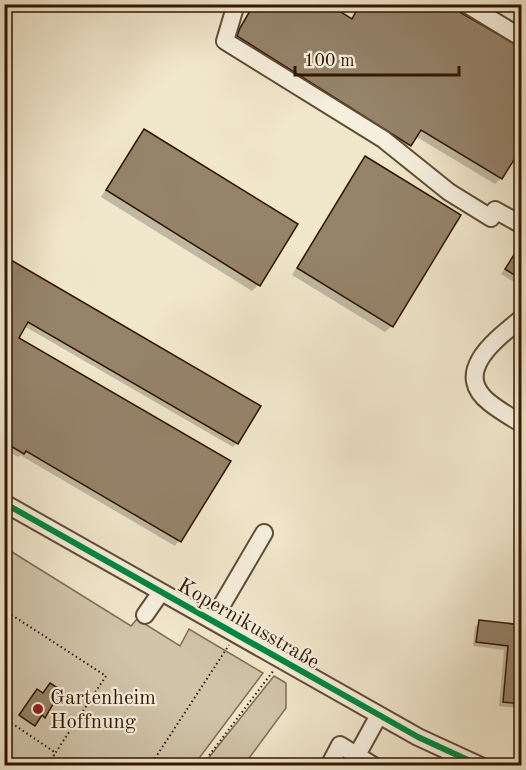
<svg xmlns="http://www.w3.org/2000/svg" width="526" height="770" viewBox="0 0 526 770" font-family="'Old Standard TT',serif">
<style>
.green{fill:#d0c4a9;stroke:#806e54;stroke-width:1.5}
.shadow{fill:#0003}
.building{fill:#95836a;stroke:#311700;stroke-width:1.5}
.lines{fill:none;stroke-linecap:round;stroke-linejoin:round}
.minor-casing{stroke:#614b33;stroke-width:20}
.path{stroke:#311700;stroke-width:2;stroke-dasharray:1.5 3;stroke-linecap:butt}
.minor{stroke:#f6efde;stroke-width:16}
.cycleway-casing{stroke:#f6efde;stroke-width:10}
.cycleway{stroke:#00873e;stroke-width:6}
.poi-dot{fill:#8f2418;stroke:#f6efde;stroke-width:2}
.labels{text-anchor:middle;stroke-width:4.5;stroke-linejoin:round;paint-order:stroke}
.street-label{font-size:21px;fill:#311700;stroke:#f6efde}
.poi-label{font-size:21px;fill:#311700;stroke:#f6efde;text-anchor:start}
</style>
<rect width="100%" height="100%" fill="#f1e7cc"/>
<filter id="stains"><feTurbulence type="fractalNoise" baseFrequency=".00333" numOctaves="4"/><feColorMatrix values="0 0 0 0 .2 0 0 0 0 .09 0 0 0 0 .02 0 0 0 .5 -.17"/></filter>
<radialGradient id="worn" r=".72"><stop offset=".6" stop-color="#630" stop-opacity="0"/><stop offset="1" stop-color="#630" stop-opacity=".3"/></radialGradient>
<path class="green" d="M4,547l127,79 6,-7 43,27 9,-17 74,44 -69,92h-189z
M274,676l12,7v25l-42,57h-41z"/>
<path class="shadow" d="M253,4h29l10,7 4,-7h29l25,16 9,-16h86l56,174 -6,6 -80,-48 -11,15 -172,-108 2,-7z
M144,130l114,155 -6,6 -151,-94 37,-60z
M365,158l27,168 -7,6 -93,-57 67,-111z
M522,244v40l-2,2 -19,-12z
M4,258l233,185 -4,4 -209,-121 -7,12 212,123 -54,85 -155,-91 -2,2 -14,-8z
M480,622l42,5v78l-4,3 -19,-2 5,-56 -31,-4 2,-19z
M37,691l7,26 -4,-2 -7,11 -13,-9z
M297,761l8,5h-12z"/>
<path class="building" d="M254,4h31l9,6 3,-6h31l24,15 8,-15h90l11,9 61,35v99l-20,32 -81,-49 -10,16 -174,-110 3,-8z
M144,129l154,95 -38,62 -154,-96z
M365,156l96,59 -68,112 -96,-59z
M522,242v38l-17,-11z
M4,256l257,150 -23,38 -210,-122 -9,16 212,123 -50,81 -155,-91 -2,3 -20,-12z
M479,620l43,5v79l-19,-2 5,-56 -32,-4z
M50,683l11,7 -16,28 -3,-3 -7,11 -16,-11 18,-26 6,4z"/>
<g class="lines">
<defs>
<path id="minor" d="M236,4l-11,37 158,98 66,53 42,26
M466,4l56,34
M495,210l27,15
M522,318c-24,20 -72,54 -32,85 10,8 21,14 32,21
M4,503l414,234 63,29
M145,615l16,-23
M213,620l51,-87
M357,755l22,-40
M329,766l11,-21 34,21"/>
</defs>
<use href="#minor" class="minor-casing"/>
<path class="path" d="M515,4l7,5
M4,610l102,66 -52,79
M4,718l49,33 1,4 -7,11
M150,766l79,-121
M201,766l73,-96"/>
<use href="#minor" class="minor"/>
<defs>
<path id="cycleway" d="M4,503l414,234 63,29"/>
</defs>
<use href="#cycleway" class="cycleway-casing"/>
<use href="#cycleway" class="cycleway"/>
</g>
<circle class="poi-dot" cx="38" cy="709" r="6"/>
<g class="labels">
<g class="street-label">
<text transform="translate(249 623) rotate(30)" y="7">Kopernikusstraße</text>
</g>
<g class="poi-label">
<text x="50" y="704">Gartenheim<tspan x="50" dy="24">Hoffnung</tspan></text>
</g>
</g>
<rect width="526" height="770" fill="none" stroke="#f1e7cc" stroke-width="24"/>
<rect x="6" y="6" width="514" height="758" fill="none" stroke="#311700" stroke-width="3"/>
<rect x="12" y="12" width="502" height="746" fill="none" stroke="#311700" stroke-width="1.5"/>
<path d="M295 66v9h164v-9" fill="none" stroke="#311700" stroke-width="3"/>
<text x="304" y="66" font-size="18" fill="#311700" stroke="#f6efde" stroke-width="4.5" paint-order="stroke">100 m</text>
<rect width="100%" height="100%" filter="url(#stains)"/>
<rect width="100%" height="100%" fill="url(#worn)"/>
</svg>
